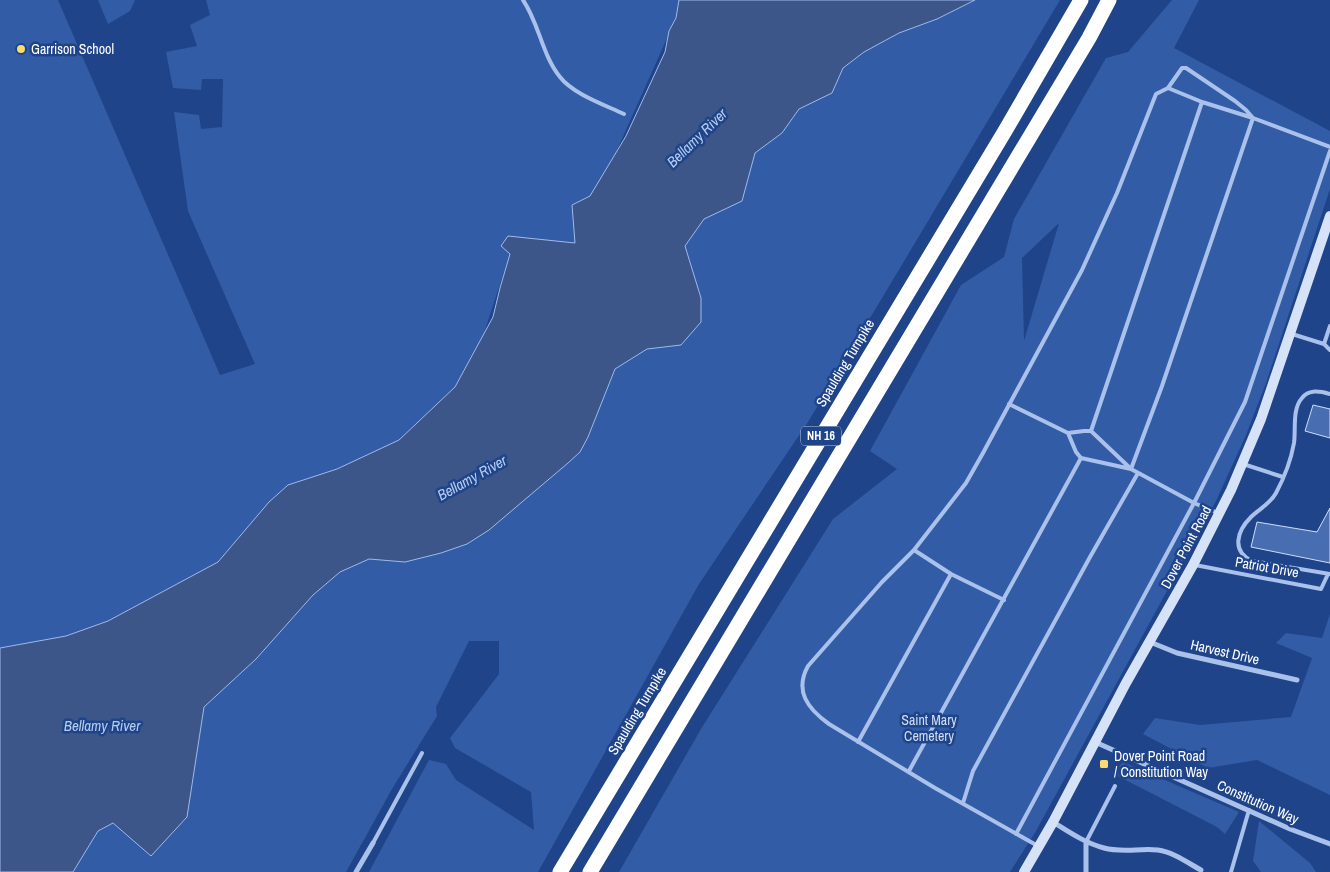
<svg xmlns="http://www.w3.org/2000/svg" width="1330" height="872" viewBox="0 0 1330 872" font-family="'Archivo Narrow',sans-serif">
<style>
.green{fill:#335ca6;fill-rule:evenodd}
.water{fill:#3c5689;stroke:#9ebbec}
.building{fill:#486db1;stroke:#cfdef8}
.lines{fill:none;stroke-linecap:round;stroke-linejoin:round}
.service{stroke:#aac2eb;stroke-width:4}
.minor{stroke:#aac2eb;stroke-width:5}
.secondary{stroke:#d6e2f8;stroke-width:10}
.motorway{stroke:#fff;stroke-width:15}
.poi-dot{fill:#f9dc6b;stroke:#1f4489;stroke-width:2}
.labels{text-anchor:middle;stroke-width:5;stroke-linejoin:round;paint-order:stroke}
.shield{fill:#1f4489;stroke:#bcc7dc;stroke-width:1}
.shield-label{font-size:12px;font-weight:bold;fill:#fff}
.poi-label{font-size:14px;fill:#fff;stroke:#1f4489;text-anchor:start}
.street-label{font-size:14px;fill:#fff;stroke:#1f4489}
.park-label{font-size:14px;fill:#cfdef8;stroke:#1f4489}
.water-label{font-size:15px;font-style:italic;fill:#b6ccf2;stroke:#1f4489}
</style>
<rect width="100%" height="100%" fill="#1f4489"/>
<path class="green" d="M0,0h58l162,375 35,-11 -67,-153 -14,-99 25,3 2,14 21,-2 1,-48h-21l-1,11 -28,-2 -7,-36 31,-6 -7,-21 20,-10 -4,-15h473l-3,18 -101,226 -65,10 -27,82 -28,51 -57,54 -61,28 -49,16 -19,17 -51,60 -110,59 -42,15 -66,12z
M98,0h37l-5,11 -22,13z
M975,0h85l-252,422 -109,162 -161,288h-169l60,-112 17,4 10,16 78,50 -3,-38 -76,-44 -5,-10 49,-64v-33h-30l-33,66 1,9 -45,73 -46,83h-273l25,-41 15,-8 38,33 36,-39 17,-110 52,-48 57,-64 27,-23 29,-13 36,3 36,-9 26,-9 101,-81 20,-26 27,-68 32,-20 34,-4 20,-23v-24l-16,-52 19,-27 38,-18 13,-48 27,-20 17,-24 33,-16 11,-25 21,-16 35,-19 38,-14z
M1172,0h27l-25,48 156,83v58l-64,194 -20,52 -30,66 -180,330 -26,41h-391l82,-143 132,-210 64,-50 -27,-18 91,-166 43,-28 10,-38 92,-161 22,-6zM1059,223l-35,118 -2,-83z
M1330,614v181l-73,-35 -49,8 -65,-34 12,-16 45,7 91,-8 21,-59 -36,-15 10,-10 36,5z
M1123,762l102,44 14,6 -14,22 -8,-7 -105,-54z
M1259,821l51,42 6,9h-55l-8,-11z"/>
<path class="water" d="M679,0h296l-38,19 -38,14 -35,19 -21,16 -11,25 -33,16 -17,24 -27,20 -13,48 -38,18 -19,27 16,52v24l-20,23 -34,4 -32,20 -27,68 -8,15 -12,11 -79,67 -22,14 -26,9 -36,9 -36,-3 -29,13 -27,23 -57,64 -52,48 -17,110 -36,39 -38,-33 -15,8 -25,41h-73v-224l66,-12 42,-15 110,-59 51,-60 19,-17 49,-16 62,-29 56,-53 38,-70 7,-29 10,-34 -9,-8 7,-10 67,7 -3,-38 18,-9 36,-60 39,-84 4,-21 7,-13z"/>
<path class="building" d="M1313,405l17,4v29l-25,-7z
M1330,508v55l-79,-16 6,-25 60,10z"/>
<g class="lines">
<path class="service" d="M523,0c16,23 19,55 37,77 13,17 45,28 64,37
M1253,118l-7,-8 -11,-9 -49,-33h-4l-14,20 34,14 51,16 77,29
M1292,334l32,10 6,-18
M1324,344l6,6
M1330,394c-10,-3 -21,-5 -28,4 -10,11 -6,31 -8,45 -3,17 -10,35 -18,50 -6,11 -17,16 -25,24 -14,14 -20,34 1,44l78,13
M1009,404l59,29
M1091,431l111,-329
M1243,464l40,13
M1218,513l-24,-10 -63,-34 -40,-38h-7l-16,2 8,19 5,6 50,11 31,-83 91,-268
M914,550l52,-67 17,-30 99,-183 35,-77 39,-99 12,-6
M1195,565l126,24 7,-15
M1004,600l-53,-26 -37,-24 -32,32 -74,84c-14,25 0,43 21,58l106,64 103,58
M858,742l93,-168
M909,771l172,-313
M963,803l10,-32 117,-214 48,-84
M1016,834l178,-331 51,-101 85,-251
M1086,842l29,-56
M373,843l49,-90
M1231,872l18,-62"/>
<path class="minor" d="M1150,642l27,11 120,27
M1095,742l195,87 40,15
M1053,822c16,10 32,21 51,26 18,5 36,0 54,2 15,2 30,13 43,20
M1086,842v30
M356,872l17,-29"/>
<path class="secondary" d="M1024,872l29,-50 73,-139 67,-118 38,-75 30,-71 69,-203"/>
<path class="motorway" d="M560,872l445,-741 76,-131
M590,872l499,-834 20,-38"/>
</g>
<g class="poi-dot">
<circle cx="21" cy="49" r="5"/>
<rect x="1099" y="759" width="10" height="10" rx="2.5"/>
</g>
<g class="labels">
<rect class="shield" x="801" y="426.5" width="40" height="19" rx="4"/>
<g class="shield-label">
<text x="821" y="440">NH 16</text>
</g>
<g class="poi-label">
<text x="31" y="54">Garrison School</text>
<text x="1114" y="761">Dover Point Road<tspan x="1114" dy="16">/ Constitution Way</tspan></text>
</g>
<g class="street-label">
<text transform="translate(845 363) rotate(-59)" y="5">Spaulding Turnpike</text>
<text transform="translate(1186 547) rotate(-62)" y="5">Dover Point Road</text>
<text transform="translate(1267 567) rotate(10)" y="5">Patriot Drive</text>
<text transform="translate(1225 652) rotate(13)" y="5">Harvest Drive</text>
<text transform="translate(637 711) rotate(-59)" y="5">Spaulding Turnpike</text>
<text transform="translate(1258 802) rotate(24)" y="5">Constitution Way</text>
</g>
<g class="park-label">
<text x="929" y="725">Saint Mary<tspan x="929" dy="16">Cemetery</tspan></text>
</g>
<g class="water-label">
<text transform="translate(697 138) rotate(-44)" y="5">Bellamy River</text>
<text transform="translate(472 478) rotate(-29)" y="5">Bellamy River</text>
<text x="102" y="731">Bellamy River</text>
</g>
</g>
</svg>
